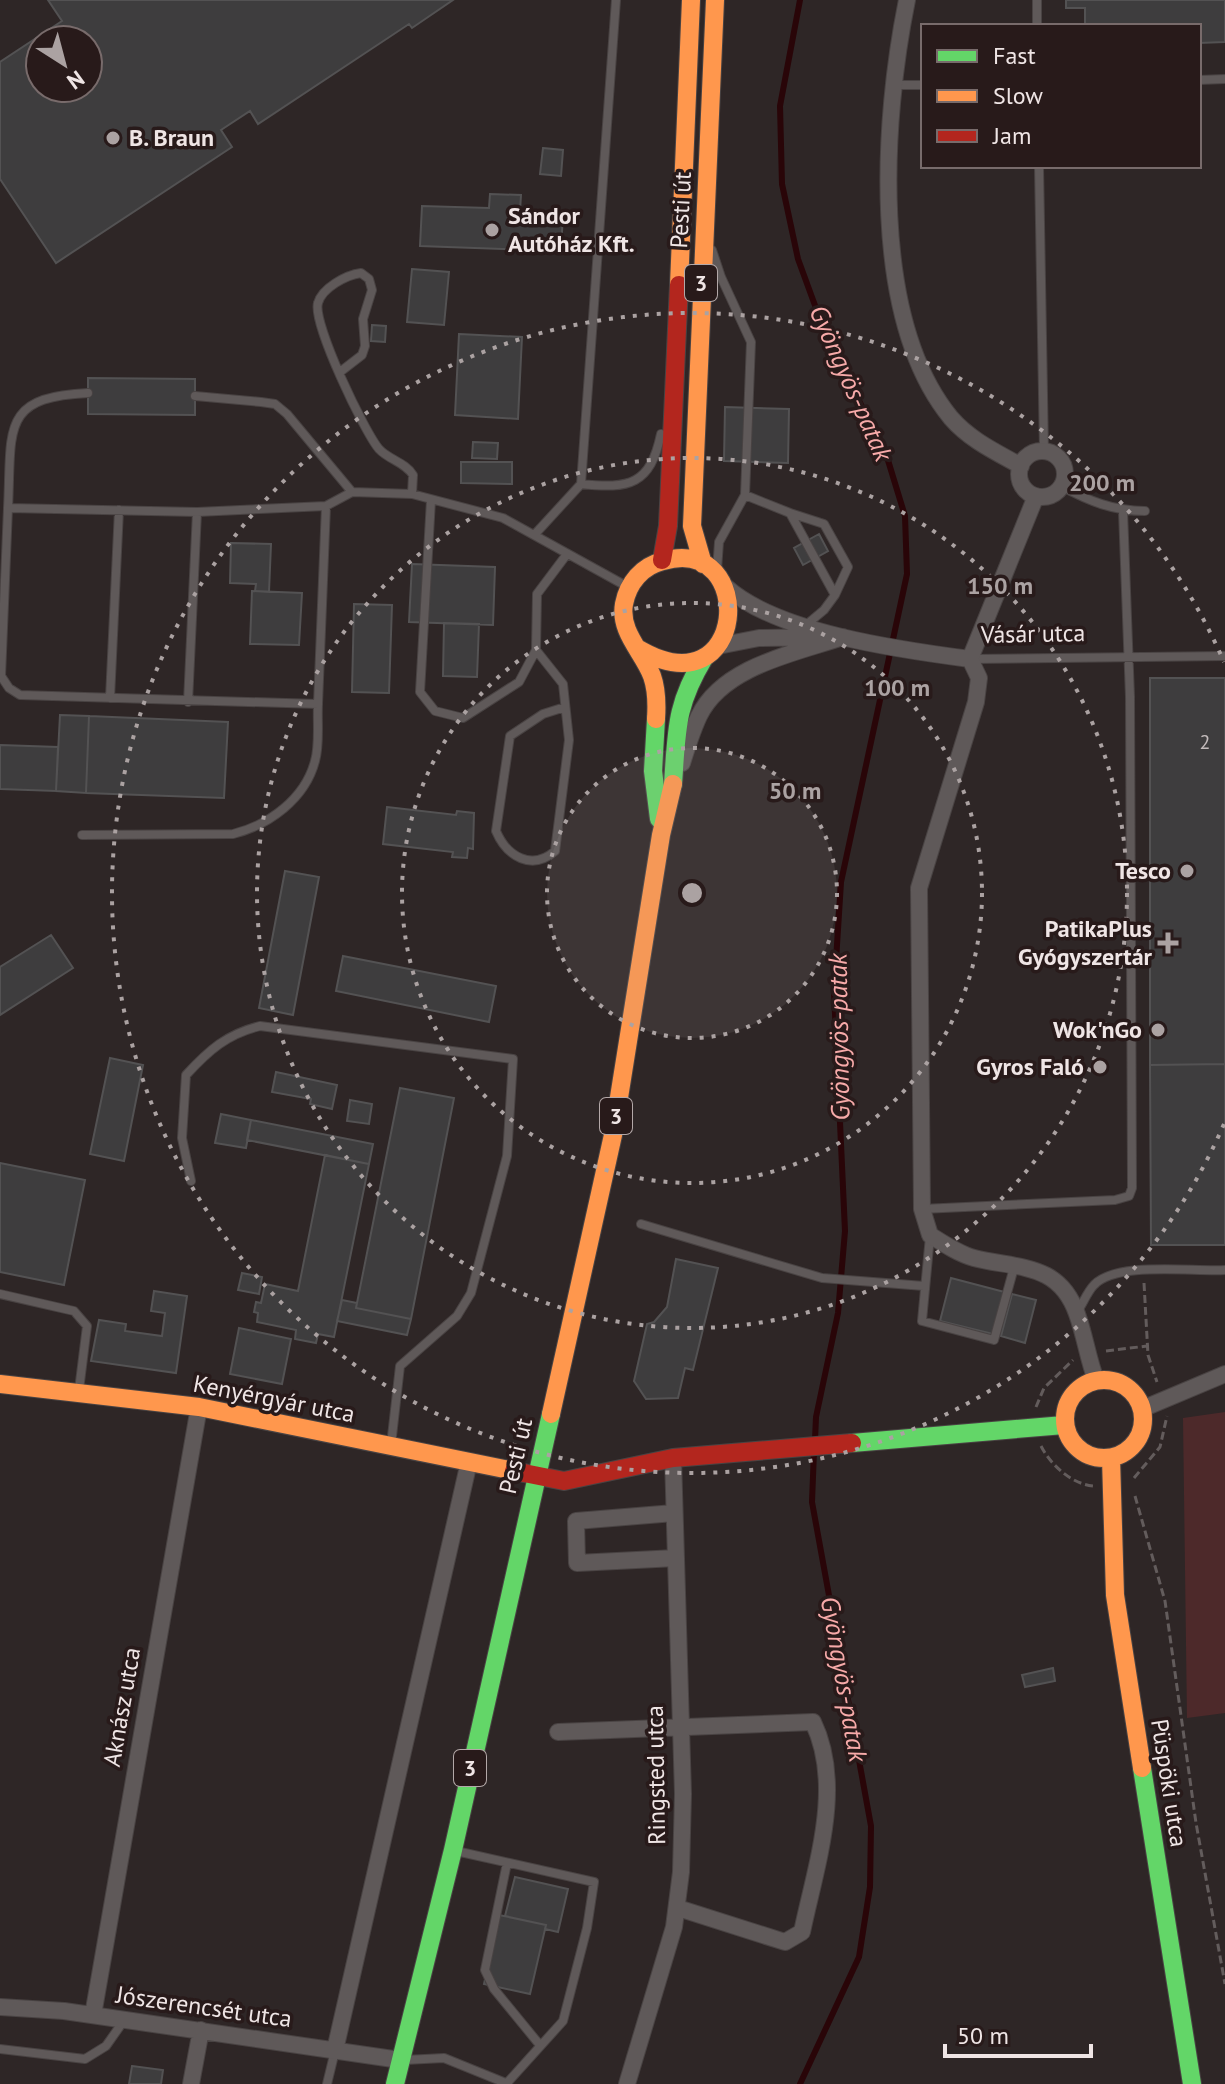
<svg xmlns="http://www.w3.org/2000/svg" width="1225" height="2084" viewBox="0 0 1225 2084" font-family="'PT Sans',sans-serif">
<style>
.green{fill:#4d292a}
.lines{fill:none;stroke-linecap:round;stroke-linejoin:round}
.stream{stroke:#290508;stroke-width:6}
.building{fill:#3e3d3e;stroke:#535253;stroke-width:2;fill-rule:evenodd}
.lane-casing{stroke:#494343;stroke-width:10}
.street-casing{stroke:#494343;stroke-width:18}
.fast-casing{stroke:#494343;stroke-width:20}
.slow-casing{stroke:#494343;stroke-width:20}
.jam-casing{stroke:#494343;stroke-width:20}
.path{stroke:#635c5c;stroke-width:3;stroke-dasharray:8 4;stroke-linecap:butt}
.lane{stroke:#5f5959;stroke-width:8}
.street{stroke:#5f5959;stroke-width:16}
.fast{stroke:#63d668;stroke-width:18}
.slow{stroke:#ff974d;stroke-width:18}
.jam{stroke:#b3261e;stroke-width:18}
.ring{fill:none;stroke:#aba2a2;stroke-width:4;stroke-dasharray:4 8}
.poi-dot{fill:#aba2a2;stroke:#281a1a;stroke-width:3}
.labels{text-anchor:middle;stroke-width:7;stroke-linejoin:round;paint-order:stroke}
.number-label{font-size:20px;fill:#c3bbbb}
.shield{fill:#281a1a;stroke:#b3a8a8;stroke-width:2}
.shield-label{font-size:22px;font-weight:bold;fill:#efe5e5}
.poi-label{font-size:24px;font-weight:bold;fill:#efe5e5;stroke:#281a1a;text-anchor:end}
.street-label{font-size:24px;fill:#efe5e5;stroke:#281a1a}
.water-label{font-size:26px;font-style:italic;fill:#f7aaa9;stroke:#281a1a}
.centre{fill:#aba2a2;stroke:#281a1a;stroke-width:4}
.ring-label{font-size:24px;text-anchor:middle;font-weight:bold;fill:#aba2a2;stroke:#281a1a;stroke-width:7;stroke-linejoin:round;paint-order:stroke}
</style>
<rect width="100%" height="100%" fill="#2e2626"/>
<path class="green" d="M1225,1412v301l-38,5 -4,-300z"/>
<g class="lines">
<path class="stream" d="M800,0l-20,106 2,78 16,75 26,71 63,127 18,59 2,58 -66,308 -7,110 11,239 -7,82 -22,104 -1,23
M800,2084l59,-127 11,-70 1,-61 -59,-324 2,-51"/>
</g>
<path class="building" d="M48,0h405l-41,28 -3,-4 -151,100 -8,-13 -29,19 11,17 -176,116 -56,-84v-117l62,-41zM40,40h48v48h-48z
M1066,0h159v42l-26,1v-17h-114v-18h-19z
M543,148l20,2 -2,26 -21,-2z
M490,194l31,1 -1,16 43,2 -2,38 -141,-5 2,-40 67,2z
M412,269l37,3 -5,53 -37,-3z
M372,325l14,1 -1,16 -14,-1z
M459,334l63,3 -4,82 -63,-4z
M88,378l107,1v36l-107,-1z
M725,407l64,2 -1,54 -64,-2z
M473,442l25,1 -1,16 -25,-1z
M461,462h51v22l-51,-1z
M819,534l9,17 -25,14 -9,-17z
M231,543l40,1 -2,48 -14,-1 1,-7 -26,-1z
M412,564l83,3 -2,58 -84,-3z
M252,591l50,2 -3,52 -49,-1z
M354,604l38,1 -3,88 -37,-1z
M444,623l35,1 -2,53 -34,-1z
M1150,678h75v386l-75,1z
M60,715l29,1 -3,77 -30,-2z
M89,716l139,6 -4,76 -138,-5z
M0,745l58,2 -2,44 -56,-2z
M387,807l69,8 1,-4 17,2 -1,36 -5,-1 -1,10 -15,-1 1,-5 -70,-8z
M285,871l34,6 -26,138 -34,-7z
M51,935l22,33 -73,47v-48z
M343,956l153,30 -7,36 -153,-31z
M110,1058l33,7 -19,96 -34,-7z
M1225,1064v181h-74l-1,-180z
M276,1072l61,13 -5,24 -22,-5 1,-5 -39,-7z
M400,1088l54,10 -43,221 -55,-11z
M350,1100l22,4 -3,20 -22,-3z
M221,1114l30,6 -5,28 -31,-5z
M251,1120l122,24 -4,20 -122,-24z
M325,1155l44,9 -35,173 -16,-3 -2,9 -21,-4 1,-9 -39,-8 1,-9 -4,-1 2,-10 5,1 4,-19 33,7z
M0,1163l85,17 -21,105 -64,-13z
M676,1259l42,9 -25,102 -8,-2 -7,30 -32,1 -12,-18 13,-57 7,-2 13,-15z
M242,1273l20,4 -3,17 -21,-4z
M951,1278l61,16 -11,42 -61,-15z
M154,1291l33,5 -11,77 -85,-12 8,-41 27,4 -1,7 37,5 3,-23 -14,-2z
M1012,1294l24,6 -11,43 -24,-7z
M342,1300l15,3 -1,5 55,11 -4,16 -70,-14z
M239,1328l52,11 -9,45 -52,-10z
M1053,1668l2,13 -30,6 -3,-12z
M515,1877l53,12 -10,43 -13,-3 1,-4 -41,-9z
M499,1915l47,10 -16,69 -46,-10z
M132,2066l31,4 -2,14h-32z"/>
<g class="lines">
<defs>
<path id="lane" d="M1037,26v-26
M1199,80l26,-1
M892,85h31
M1039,166l5,285
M712,250l9,27 30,65 -6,153 -26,47 -2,28
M340,372l22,-17 3,-9 -2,-27 9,-29 -3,-11 -8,-6c-15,2 -39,15 -43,30 -6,20 47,130 61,146 10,11 26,13 34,26l-1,19
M195,396l66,6 14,2 12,10 65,78
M581,484c49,5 69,1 80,-50
M1061,486c28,15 52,25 84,25
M745,495l45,18 45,82 -11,15 -18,15
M431,500l-11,192 15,19 28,7 56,-36 17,-32 1,-56 30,-40
M326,506l-8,198 -298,-9 -11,-7 -8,-12 7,-168 189,4 129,-6 26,-14 60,2 91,24 125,69
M8,508c4,-79 -8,-111 80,-115
M790,513l34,11 24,43 -13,28
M536,533l45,-49 35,-484
M536,650l27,34 6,56 -14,111c-23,20 -48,6 -59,-20l14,-95 33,-22 22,-7
M970,659l255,-3
M110,698l9,-188
M188,702l9,-190
M82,835l151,-1c36,-9 72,-35 82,-73 5,-17 2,-39 3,-57
M191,1181l-9,-43 4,-63c23,-25 41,-41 74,-49l253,33 -6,97 -36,137 -14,23 -57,50 -9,79
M922,1209l193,-9 14,-4 3,-8 -2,-491 -7,-186
M641,1224l181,54 102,8
M930,1236l-8,85 72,19 21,-76
M0,1294l74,17 13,15 -8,64
M1077,1312c6,-8 10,-20 17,-27 22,-24 99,-13 131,-15
M456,1851l138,31 -7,46 -24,93 -56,62
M507,1863l-22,107 9,19 45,55
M0,2049l85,10 21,-13 19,-27
M405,2060l39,-2 64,26
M327,2084l8,-33"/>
<path id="street" d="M907,0c-24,118 -38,318 44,418 19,22 45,34 70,48
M1019 474a23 23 0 1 1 46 0a23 23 0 1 1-46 0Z
M1036,496l-66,163 9,19 -3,24 -57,186 3,321 8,26c14,9 29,19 44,23 43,11 85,4 103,56 8,22 11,45 19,66
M726,587c51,46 175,63 244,72
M718,646l41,-8 67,-1
M682,763c5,-16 10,-32 17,-47 24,-50 97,-63 144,-79
M1142,1409l83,-35
M674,1513l-98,8 1,42 99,-5
M558,1732l255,-10c31,64 3,143 -11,210l-17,10 -107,-34
M0,2007l64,4 336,49
M93,2015l106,-608
M335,2050l134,-588
M191,2084l10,-54
M627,2084l47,-157 7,-55 2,-78 -10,-336"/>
<path id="fast" d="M656,719l-3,52 6,48
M673,784c4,-54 2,-78 31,-126
M852,1443l212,-18
M1142,1768l50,316
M395,2084l58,-234 98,-436"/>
<path id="slow" d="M679,285l12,-285
M703,564l-11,-38 23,-526
M637,648c112,67 121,-115 26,-87 -21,5 -35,22 -39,43 -5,28 19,48 28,72 5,14 5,28 4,43
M1065 1419a39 39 0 1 1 78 0a39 39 0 1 1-78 0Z
M0,1384l199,23 315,64
M551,1414l62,-279 48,-300 12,-51
M1111,1458l4,137 27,173"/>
<path id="jam" d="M662,560l6,-34 11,-241
M514,1471l50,10 109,-23 179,-15"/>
</defs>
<use href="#lane" class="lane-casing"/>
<use href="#street" class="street-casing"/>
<use href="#fast" class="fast-casing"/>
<use href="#slow" class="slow-casing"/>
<use href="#jam" class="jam-casing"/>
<path class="path" d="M1144,1283l4,72 9,27
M1106,1351l41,-5
M1036,1407l8,-19 29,-28
M1041,1446c9,18 30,38 52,40
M1134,1478l26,-31 7,-31
M1135,1496l30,105 31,222 29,161"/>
<use href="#lane" class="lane"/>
<use href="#street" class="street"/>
<use href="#fast" class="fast"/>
<use href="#slow" class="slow"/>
<use href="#jam" class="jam"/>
</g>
<circle cx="692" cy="893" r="145" fill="#aba2a2" fill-opacity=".12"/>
<g class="ring">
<circle cx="692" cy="893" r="145"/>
<circle cx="692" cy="893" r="290"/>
<circle cx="692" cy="893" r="435"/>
<path d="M1224 1124A580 580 0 1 1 1224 662"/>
</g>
<g class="poi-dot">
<circle cx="113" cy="138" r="8"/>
<circle cx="492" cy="230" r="8"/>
<circle cx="1187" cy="871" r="8"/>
<path d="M1164 931h8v8h8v8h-8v8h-8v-8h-8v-8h8z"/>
<circle cx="1158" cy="1030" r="8"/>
<circle cx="1100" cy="1067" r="8"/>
</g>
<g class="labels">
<g class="number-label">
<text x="1205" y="749">2</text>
</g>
<g class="shield">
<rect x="685" y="265" width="32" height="36" rx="6"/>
<rect x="600" y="1098" width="32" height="36" rx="6"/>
<rect x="454" y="1750" width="32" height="36" rx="6"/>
</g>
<g class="shield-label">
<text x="701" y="291">3</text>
<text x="616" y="1124">3</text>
<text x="470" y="1776">3</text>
</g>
<g class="poi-label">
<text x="129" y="146" text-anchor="start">B. Braun</text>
<text x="508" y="224" text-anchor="start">Sándor<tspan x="508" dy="28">Autóház Kft.</tspan></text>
<text x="1171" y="879">Tesco</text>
<text x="1152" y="937">PatikaPlus<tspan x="1152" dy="28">Gyógyszertár</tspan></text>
<text x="1142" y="1038">Wok'nGo</text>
<text x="1084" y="1075">Gyros Faló</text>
</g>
<g class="street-label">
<text transform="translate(681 210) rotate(-87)" y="8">Pesti út</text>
<text transform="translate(1033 634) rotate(-1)" y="8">Vásár utca</text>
<text transform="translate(274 1399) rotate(11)" y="8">Kenyérgyár utca</text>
<text transform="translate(516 1456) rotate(-77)" y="8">Pesti út</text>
<text transform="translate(122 1707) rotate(-80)" y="8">Aknász utca</text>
<text transform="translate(656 1775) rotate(-91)" y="8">Ringsted utca</text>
<text transform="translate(1169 1783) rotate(81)" y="8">Püspöki utca</text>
<text transform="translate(204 2007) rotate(8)" y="8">Jószerencsét utca</text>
</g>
<g class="water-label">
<text transform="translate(851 383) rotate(66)" y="9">Gyöngyös-patak</text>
<text transform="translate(839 1037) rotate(-91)" y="9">Gyöngyös-patak</text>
<text transform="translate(844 1679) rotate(80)" y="9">Gyöngyös-patak</text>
</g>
</g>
<circle cx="692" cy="893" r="12" class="centre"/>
<g class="ring-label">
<text x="1102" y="491">200 m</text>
<text x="1000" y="594">150 m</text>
<text x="897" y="696">100 m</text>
<text x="795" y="799">50 m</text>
</g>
<rect x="921" y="24" width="280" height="144" fill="#281a1a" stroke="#786b6b" stroke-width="2"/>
<rect x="937" y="50" width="40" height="12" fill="#63d668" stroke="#786b6b" stroke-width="2"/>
<text x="993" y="64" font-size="24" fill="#efe5e5">Fast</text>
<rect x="937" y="90" width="40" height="12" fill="#ff974d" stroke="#786b6b" stroke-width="2"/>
<text x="993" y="104" font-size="24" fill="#efe5e5">Slow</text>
<rect x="937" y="130" width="40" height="12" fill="#b3261e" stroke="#786b6b" stroke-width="2"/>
<text x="993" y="144" font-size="24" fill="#efe5e5">Jam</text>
<g transform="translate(64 64) rotate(144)"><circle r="38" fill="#281a1a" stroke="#786b6b" stroke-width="2"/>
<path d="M0-6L14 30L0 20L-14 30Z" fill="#aba2a2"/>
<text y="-12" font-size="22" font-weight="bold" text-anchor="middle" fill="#efe5e5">N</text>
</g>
<path d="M945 2044v12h146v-12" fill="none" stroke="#efe5e5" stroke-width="4"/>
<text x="957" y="2044" font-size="24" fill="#efe5e5" stroke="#281a1a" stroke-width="6" paint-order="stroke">50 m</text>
</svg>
